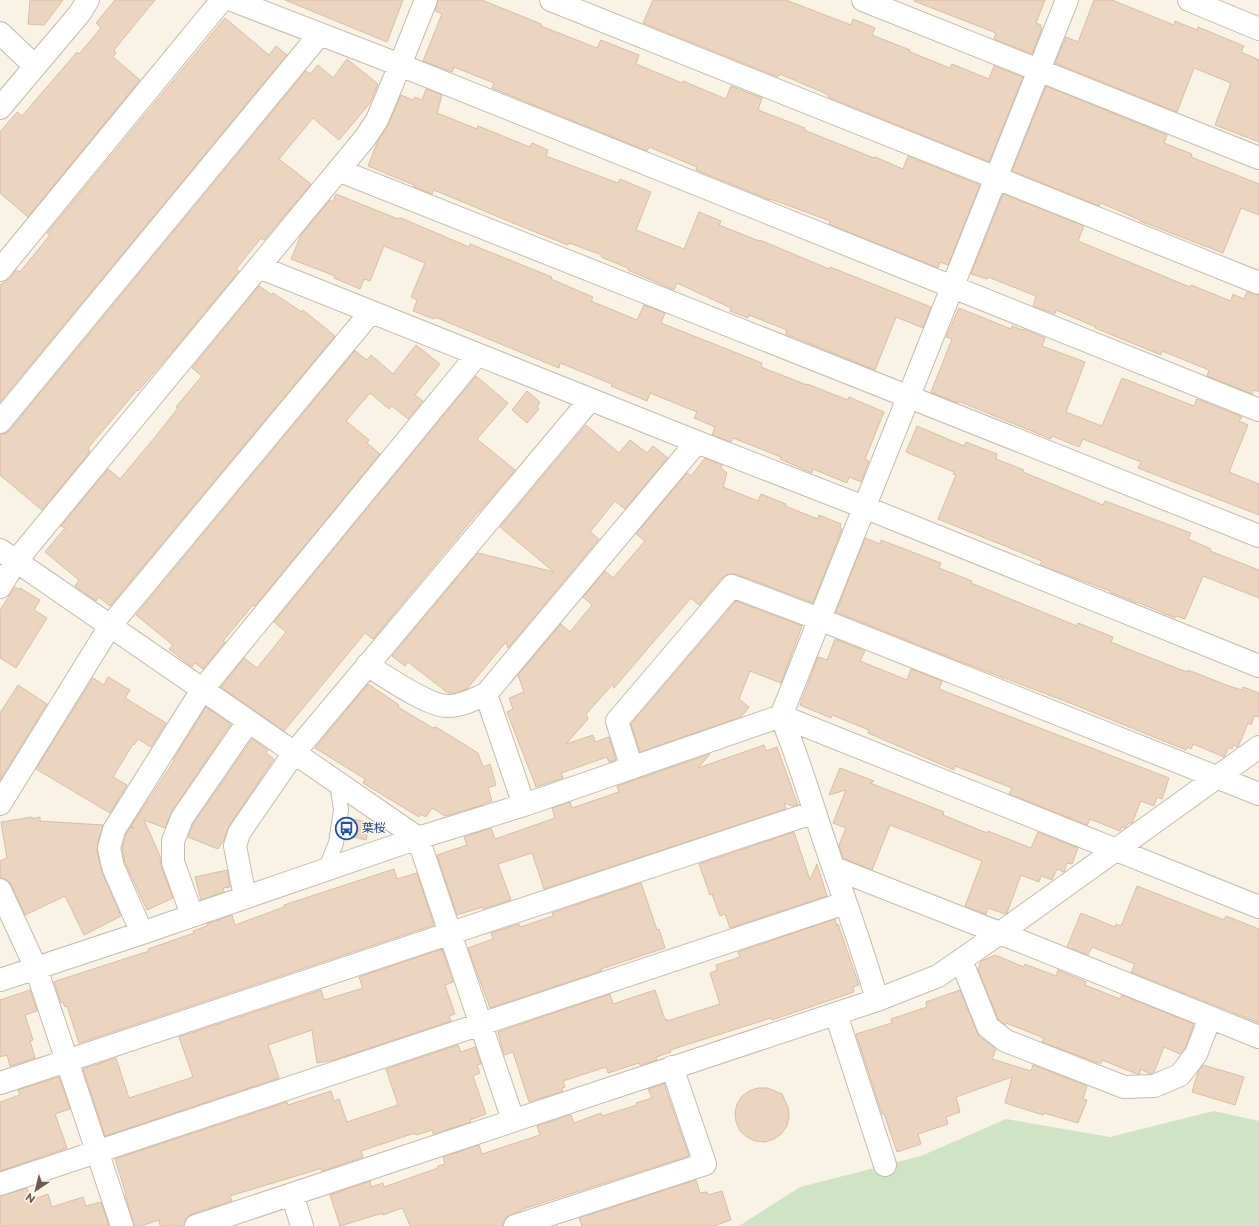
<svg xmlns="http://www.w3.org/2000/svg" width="1259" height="1226" viewBox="0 0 1259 1226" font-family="Montserrat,'Noto Sans JP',sans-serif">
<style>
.green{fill:#cfe4c5}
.building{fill:#ebd5c0;stroke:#dbbda3}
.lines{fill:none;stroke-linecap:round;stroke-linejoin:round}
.service-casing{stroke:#c8bbad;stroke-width:16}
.minor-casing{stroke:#c8bbad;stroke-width:24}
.tertiary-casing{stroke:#c8bbad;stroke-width:24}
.service{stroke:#fff;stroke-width:14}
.minor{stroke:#fff;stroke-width:22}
.tertiary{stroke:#fff;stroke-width:22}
.labels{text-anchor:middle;stroke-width:3;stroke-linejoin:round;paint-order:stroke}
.transit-label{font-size:12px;fill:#164399;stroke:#fcf7eb;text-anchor:start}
</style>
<rect width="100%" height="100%" fill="#f9f3e5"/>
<path class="green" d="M1214,1111l45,10v105h-520l61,-39 121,-31 85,-37 104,18z"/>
<path class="building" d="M30,0h33l-19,25 -16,-1z
M115,0h40l-41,50 2,3 -3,4 27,23 -112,137 -28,-24v-61l17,-20 5,4 55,-64 2,2 22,-26 -5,-5z
M285,0h118l-16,42z
M438,0h44l59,24v2l56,22 4,-8 38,15 -3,9 46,19 1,-2 43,18 5,-13 31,12 -4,12 47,18 -1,2 70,28 1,-1 28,12 5,-13 72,29 -32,80 -8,-3 -2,6 -109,-44 1,-3 -51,-19 -9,-3v1l-74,-30 1,-3 -48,-20 -2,4 -155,-63 2,-5 -40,-16 -2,5 -29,-11 19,-47 -7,-3z
M653,0h133l65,25 2,-6 22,9 -3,7 38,15v2l40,16 2,-4 37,15 5,-13 29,11 -34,85 -161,-65 1,-2 -49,-21 -2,3 -135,-54z
M914,0h131l-9,23 5,2 -1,2 2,1 -10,26 -38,-15 2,-6 -82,-32z
M1094,0h18l62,25 1,-4 22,9 1,-3 46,19 -3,6 18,8v82l-44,-17 16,-42 -37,-15 -17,44 -122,-49 11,-26 12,5z
M225,18l44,37 7,-9 11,9 -287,347v-117l10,-7 6,-8 4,2 30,-37 -3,-2z
M347,59l31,25 -8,19 -31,37 -26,-22 -34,41 32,25 -47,56 -3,-2 -25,31 3,2 -67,81 -34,39 -1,-1 -49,58 2,3 -1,2 -47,57 -42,-35v-41h5l5,-4 296,-359 4,3 8,-9 15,13z
M1046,86l121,49 -3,8 28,11 -1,3 68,27v31l-18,-7 -18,45 -83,-32v-1l-39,-17 -2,3 -87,-35z
M426,89l16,6 -5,18 40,16 1,-3 52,21 2,-4 16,7 -2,6 72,27 2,-4 31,13 -15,38 48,19 15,-37 22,9 -2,4 40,16 1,-1 69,29 1,-2 101,40 -8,21 -27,-11 -21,53 -89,-36 1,-4 -38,-15 -1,3 -18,-7 1,-3 -54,-25 -3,7 -46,-20v-2l-27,-11 1,-2 -33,-12 -1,2 -55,-22 -79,-33 -2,4 -18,-7v-2l-46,-19 10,-25 10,-16 13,-30 12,5 2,-3 7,3z
M336,194l62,25 1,-1h2l68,29 1,-3 82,33 -1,2 42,18 -2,4 46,19 7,-15 21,8 -4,10 101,40 -1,4 46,18v-1l41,16 1,-3 35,15 -19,47 4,2 -8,21 -12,-5 -2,6 -34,-14 -1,4 -32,-14 1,-2 -48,-19 -2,4 -19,-7 3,-8 -21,-9 3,-6 -47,-19 -3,8 -36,-15 1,-2 -52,-21 -1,5 -124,-51 -1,2 -21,-8 4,-11 -6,-3 14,-34 -41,-17 -14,35 -6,-2 -4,10 -26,-11 1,-2 -44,-17 10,-24 29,-35 3,2z
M1003,194l81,32 -6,15 112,46 1,-2 40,16 2,-7 11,5 3,-7 12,3v97l-5,-2 -2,4 -45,-18 2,-6 -47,-19 -1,4 -66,-27 1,-1 -40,-17 -1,4 -22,-8 3,-10 -48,-19 -1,2 -16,-5z
M259,286l13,9 1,-2 29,19 1,-2 32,26 -225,270 -11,-9 -3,4 -21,-15 4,-6 -34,-28 20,-24 -4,-2 47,-57 12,10 36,-43 22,-28 -2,-1 26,-31 -10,-8z
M959,308l52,21 1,-3 11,4 1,-1 21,9 -3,8 43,16 -19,50 36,14 20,-48 72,28 3,-7 45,18 -3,4 9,4 -19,47 30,12v31l-121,-47 3,-6 -58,-23 -4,8 -27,-11 -1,3 -93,-38v2l-27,-11 21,-53 -6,-2z
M416,345l24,19 -25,31 8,6 -15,18 -16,-13 -3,3 -19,-16 -24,28 23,19 -2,3 13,11 -125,152 -2,-1 -30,36 2,1 -22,27 -8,-6 -3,4 -8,-6 -15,-12 4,-4 -37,-30 218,-263 1,-1 12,9 4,-5 22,19z
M476,376l32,27 -31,36 38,31 -35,41h-1l-106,128 -8,-6 -81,98 -63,-44 23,-29 13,10 29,-36 -12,-10z
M527,391l13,11 -3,5 2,2 -12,14 -15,-13z
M586,425l33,28 11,-13 17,13 6,-7 15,12 -43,51 -10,-8 -25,31 9,7 -91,109 -2,-6 -39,47 -13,4h-6l-40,-31 -3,4 -13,-10 86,-103 76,19 -54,-45z
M917,426l47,20 2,-4 31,12 -1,5 28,11 -1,2 80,33 2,-4 86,32 -3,6 23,10 -1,2 49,19v28l-56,-22 -18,43 -9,-3 -1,2 -38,-16v1l-27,-11v-1l-70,-26 2,-4 -104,-42 18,-44 -3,-1 1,-2 -48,-20z
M705,458l17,7 -1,3 6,5 -4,14 35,14 3,-7 25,10 -1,2 33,13 1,-4 22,9 -1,3 2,2 -29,74 -77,-29h-7l-7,4 -23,27 -8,-7 -77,90 -1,-4 -27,30 2,5 -22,25 27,-9 2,7 14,-5 7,23 -7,2 -2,-5 -46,16 2,5 -27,9 -29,-75 6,-3 -4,-11 15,-6 -6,-17 43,-51 9,8 22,-27 -9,-8 22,-26 8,7 32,-37 -9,-7 51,-61 4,3z
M865,538l15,6 1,-4 60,23 -2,5 33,13 -1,2 106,43 1,-3 35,14 -2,5 27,11 49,19 1,-2 41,16 13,4 1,-3 16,6v24l-5,-1 -3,9 -3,-2 -10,24 -5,-2 -1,4 -3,-2 -5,10 -31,-13 -2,5 -4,-2 -1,3 -116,-47 -119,-45 -115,-46z
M15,587l4,2 1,-1 20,12 -6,10 13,8 -31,50 -16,-10v-48z
M736,601l66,25 -21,57 -31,-12 -11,28 10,8 -8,10 -101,35 -9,-28z
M835,639l30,12 -5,10 47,19 4,-11 31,12 -3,8 230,89 -7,21 -5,-2 -3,9 -13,-5 -9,22h-3l-4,5 -3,-1 -2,4 -30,-12 -3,6 -78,-31 3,-6 -57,-22 -1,4 -86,-37 1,-3 -37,-15 -1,3 -31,-13 18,-48 9,3z
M108,677l22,13 -5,8 41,25 -15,24 -13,-8 -4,6 -1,-1 -20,33 14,8 -17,28 -74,-44 57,-91 11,7z
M368,684l31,21 -1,2 35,21 3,-1 42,26 5,14 7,-3 6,21 -8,3 4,13 -9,3v1l-38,11 -13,-8 -6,9 -6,-3 -1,3 -56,-34 2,-4 -50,-31z
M18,685l29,19 -47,76v-67z
M206,707l25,17 -59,87 -7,17 -21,-8 16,36 1,10 12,32 -26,12 -22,-47 -3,-15 4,-13 4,-8 4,1 -3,-2 43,-65 -1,-1z
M252,739l16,11 -2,3 8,6 -45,67 -5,14 -6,9 -30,-12 5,-13z
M764,745l2,6 11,-4 21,58 -6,1 -8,-3 2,6 -242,80 -12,-36 -34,11 13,36 -28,9v-2l-26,8 -20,-60 30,-10 -3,-8 27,-9 4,11 60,-21 -3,-10 18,-6 2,6 47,-16 -2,-6 93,-32 -12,14z
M840,768l34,13 -4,2 74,29 -1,3 44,18 1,-2 43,17 7,-16 40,16 -6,16 -5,-1 -3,9 -7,-3 -5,11 -11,-4 -2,6 -18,-7 -14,38 -2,1 -17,-6 -2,6 -21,-8 17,-45 -58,-23 -34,-13 -18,45 -29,-12 -4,-13 7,-17 -13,-5 13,-33 -17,5z
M32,817v2l8,-2v4l63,4 -6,20v6l5,21 19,44 -37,19 -19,-39 -40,19 -14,-31 -4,-4 -7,-2v-17l7,-3 -6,-36z
M353,819l17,4 -4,17 -17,-4z
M794,832l16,48 7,-16 10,32 -97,32 -5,-14 -5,2 -8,-22 -2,1 -11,-31z
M394,869l3,10 20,-6 17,52 -355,118 -12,-37 -2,1 -2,-5 -2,1 -7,-21 2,-1 93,-30 -1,-2 46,-16 -1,-2 14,-5v-2l25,-9 3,10 49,-18v-2z
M227,870l3,17 -7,1 1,4 -23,8 -6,-23z
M641,883l16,47 2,-1 6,19 -64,21 1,2 -112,37 -22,-60 25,-9 -2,-6 28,-9 1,3 33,-11 -1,-3z
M1137,886l87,34 2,-4 33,13v94l-128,-51 4,-8 -43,-17 -4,8 -21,-8 14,-34 34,14 1,-3 5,2z
M835,919l2,7 1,-2 21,61 -6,2 1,5 -82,28 -1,-2 -101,32 1,2 -15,5 1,3 -17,5 -1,-2 -31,10 -2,-6 -43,14 2,6 -3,1 1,3 -34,11 -16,-50 -9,3 -6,-23 112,-38 3,10 42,-14 10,30 2,-1v2l53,-17 -10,-31 7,-3 -1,-5 24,-8 -2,-5z
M442,949l11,33 -8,3 10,29 -6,2 2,5 -117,39 -17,3 -5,-33 -44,15 11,33 -174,58 -22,-67 33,-11 13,40 64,-21 -14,-40 142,-47 3,10 39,-12 -4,-11z
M995,955l29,12 1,-3 31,12 2,-6 28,12 -1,3 35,14 2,-4 72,29 -9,24 -5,6 -16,-7 -10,25 -4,2 -10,-5v5h-3l-35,-14 -1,3h-3l-56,-21 2,-4 -38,-15 -1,2 -7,-6 -20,-50 3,-8z
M30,990l7,21 -12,4 8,25 -3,1 5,17 -25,8 -3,-11 -7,2v-57z
M960,990l17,42 3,5 16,12 -4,10 39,12 2,-6 54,21 -4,13 4,1 -9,23 -34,-10 -1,2 -38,-12 7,-26 -56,20 4,15 -14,5 2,7 -30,10 3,10 -24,8 -13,-38h-2l-26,-80 36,-11 -1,-4 36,-12 -1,-5z
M458,1045l3,7 14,-5 6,17 -4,1 3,8 -7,3 13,38 -16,6 1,2 -38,12 -1,-4 -16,5 -1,-2 -54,18 2,6 -41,14 -1,-2h-2l-89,27 2,5 -40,13 -6,4 -2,8h-24l-1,-6 -18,6h-7l-9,-32h1l-11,-35 172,-57 1,3 43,-14 3,10 5,-2 8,23 51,-17 -12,-36z
M1203,1065l41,12 -9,28 -43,-13 6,-20z
M59,1077l11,32 -15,5 12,34 -67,23v-69l20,-7 -2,-5z
M664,1084l25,72 -169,54 1,1 -15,6 -3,9h-93l-7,-17 -1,-1 -19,7v-2l-43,13 -10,-31 40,-14 1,6 12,-4 1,4 54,-19v-2l7,-2 -2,-7 36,-12 3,9 58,-19 -3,-9 34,-11 3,8 27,-10 1,3 35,-11 -1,-2 16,-5 -4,-9z
M758,1088h10l14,6 6,13 1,10 -2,9 -6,8 -7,5 -9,3 -10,-1 -8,-4 -7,-6 -4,-9 -1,-9 2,-9 5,-8 7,-5z
M696,1180l4,13 7,-1 1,3 14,-4 9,29 -18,6h-131l-3,-8z
M27,1188l4,12 17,-6 4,13 31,-10 3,9 15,-4 8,24h-109v-30z"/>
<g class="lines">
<defs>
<path id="service" d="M325,870l11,-27 5,-33 -4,-27"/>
<path id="minor" d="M232,0l168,65 26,-65
M551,0l708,283
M863,0l396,158
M1189,0l70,29
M0,33l35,33
M338,170l921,366
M259,267l438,175 167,65 395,159
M0,270l222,-270
M0,422l320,-388
M0,550l418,288 95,282
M0,587l16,-26 349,-423 12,-18 23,-55 859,345
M367,665c18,11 61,41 80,41 13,1 27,-7 39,-12
M632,768l-15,-47 115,-135 87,33 440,175
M0,804l110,-178 261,-314
M524,805l-38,-111 211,-252
M834,868l186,73 239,96
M0,890l36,78 86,258
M245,897l-10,-51 4,-13 55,-80 296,-353
M192,915l-19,-53v-21l9,-23 66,-96
M142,933l-29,-66 -4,-19 5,-18 88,-140 275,-335
M961,960l27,67 18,14 118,46 30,-1 26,-11 16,-21 14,-36
M0,980l142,-47 276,-95 106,-33 257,-89 478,191
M877,1000c-14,-51 -33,-101 -50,-151 -15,-44 -28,-90 -46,-133l286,-716
M836,1014l49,151
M0,1083l815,-271
M0,1184l845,-281
M292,1194l10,32
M196,1226l681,-226 61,-24 62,-43 259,-186
M515,1226l190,-62 -33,-97"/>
<path id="tertiary" d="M0,108l80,-95 8,-13"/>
</defs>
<use href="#service" class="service-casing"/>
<use href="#minor" class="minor-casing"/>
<use href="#tertiary" class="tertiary-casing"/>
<use href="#service" class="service"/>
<use href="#minor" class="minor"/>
<use href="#tertiary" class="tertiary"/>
</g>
<defs>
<symbol id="bus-ring" viewBox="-11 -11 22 22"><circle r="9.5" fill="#fcf7eb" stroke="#1a4fb4" stroke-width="1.5"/><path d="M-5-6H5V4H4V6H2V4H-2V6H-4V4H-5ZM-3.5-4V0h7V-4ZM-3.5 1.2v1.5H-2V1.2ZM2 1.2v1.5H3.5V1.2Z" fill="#1a4fb4"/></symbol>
</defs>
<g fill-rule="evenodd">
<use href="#bus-ring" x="334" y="816" width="25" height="25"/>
</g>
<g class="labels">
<g class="transit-label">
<text x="362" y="832">葉桜</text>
</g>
</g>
<g transform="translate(36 1190) rotate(215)" stroke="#fcf7eb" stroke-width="3" paint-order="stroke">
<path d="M0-3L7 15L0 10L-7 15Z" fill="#6e5c4e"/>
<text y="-6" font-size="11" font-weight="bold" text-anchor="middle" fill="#6e5c4e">N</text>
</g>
</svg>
